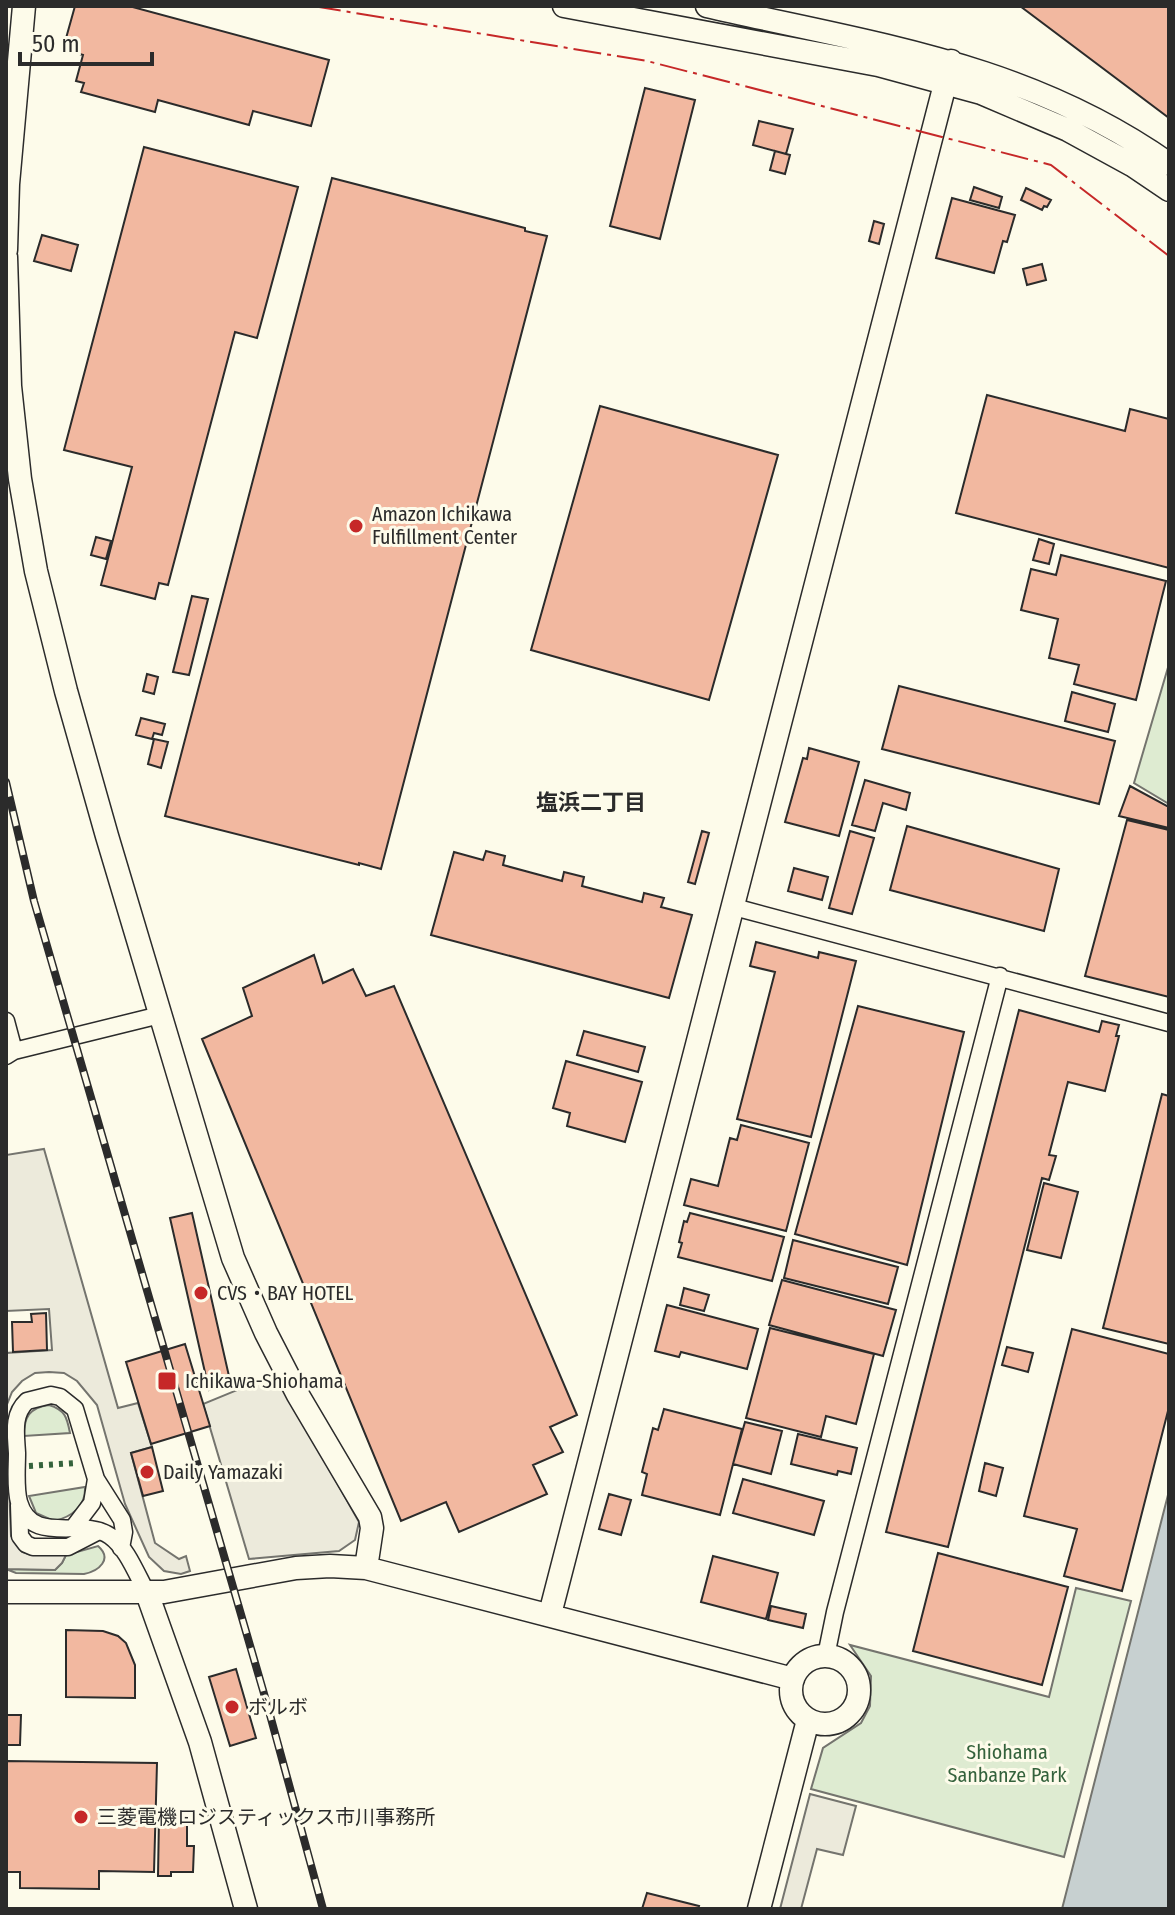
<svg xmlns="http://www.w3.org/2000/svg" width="1175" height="1915" viewBox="0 0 1175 1915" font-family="'Fira Sans Condensed','Noto Sans JP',sans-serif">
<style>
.green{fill:#deebd1;stroke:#74746e;stroke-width:2}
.parking{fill:#eceadb;stroke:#74746e;stroke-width:2}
.water{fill:#c7d0d0;stroke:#74746e;stroke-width:2}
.building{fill:#f2b8a0;stroke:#2b2b2b;stroke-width:2}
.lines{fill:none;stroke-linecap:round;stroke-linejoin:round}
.street-casing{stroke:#2b2b2b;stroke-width:19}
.secondary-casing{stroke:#2b2b2b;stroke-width:25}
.street{stroke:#fdfbea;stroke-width:16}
.secondary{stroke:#fdfbea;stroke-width:22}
.rail-casing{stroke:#2b2b2b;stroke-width:8}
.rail{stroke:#fdfbea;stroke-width:5;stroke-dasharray:15;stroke-linecap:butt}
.hedge{stroke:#34623c;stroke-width:6;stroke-dasharray:4 6;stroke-linecap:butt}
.power{stroke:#c62828;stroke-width:2;stroke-dasharray:28 6 4 6;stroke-linecap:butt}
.poi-dot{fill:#c62828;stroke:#fdfbea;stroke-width:3}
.labels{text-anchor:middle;stroke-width:6;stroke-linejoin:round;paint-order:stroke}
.poi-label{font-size:20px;fill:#2b2b2b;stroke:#fdfbea;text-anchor:start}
.park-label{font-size:20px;fill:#34623c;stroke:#fdfbea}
.neighbourhood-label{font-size:22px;font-weight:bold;fill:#2b2b2b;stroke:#fdfbea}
</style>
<rect width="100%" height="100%" fill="#fdfbea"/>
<path class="green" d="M1169,664v140l-35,-21z
M49,1405c16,5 18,12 21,28l-46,3c0,-19 5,-28 25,-31z
M85,1487c1,19 -13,30 -31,34l-18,-8 -7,-17z
M98,1546c15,13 1,25 -14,28l-68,-1 -10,-4 49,1 7,-7 4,-8z
M1076,1588l55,13 -67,256 -253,-68 12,-41 38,-25 9,-17 1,-30 -21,-31 199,52z"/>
<path class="parking" d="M44,1149l74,259 20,-5 14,44 -21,6 24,90 24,16 7,-3 4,15 -9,3 -17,-3 -15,-14 -24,-53 -28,-99 -20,-24 -13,-8 -15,-1 -14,1 -13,8 -10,11 -6,15 5,129 11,16 10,3h34l-4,8 -7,7 -49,-1v-216l46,-3 -3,-41 -43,2v-156z
M276,1374l83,148 -4,18 -16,11 -90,8 -46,-155z
M810,1794l46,12 -13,49 -26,-6 -16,60h-21z"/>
<path class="water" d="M1169,1491v418h-107z"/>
<path class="building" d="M75,6h54l200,54 -18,66 -58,-15 -4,14 -91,-25 -3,12 -74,-20 3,-9 -8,-2 7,-26 -20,-6z
M1020,6h149v112z
M645,88l50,12 -35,139 -50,-13z
M759,121l34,8 -7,25 -33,-9z
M144,147l154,40 -41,151 -22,-6 -67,253 -9,-2 -4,16 -54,-14 31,-118 -68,-17z
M775,151l15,4 -5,19 -15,-4z
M332,178l193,50v3l22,5 -166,633 -22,-6v2l-194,-49z
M974,187l28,10 -3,11 -29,-8z
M1026,188l25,12 -4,7 -3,-1 -2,4 -21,-10z
M952,198l63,17 -8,27 -4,-1 -9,32 -58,-15z
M874,221l10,3 -5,20 -10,-3z
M42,235l36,10 -7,26 -37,-10z
M1042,264l4,16 -19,5 -4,-16z
M987,395l138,36 5,-22 39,10v149l-213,-55z
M600,406l178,49 -69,245 -178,-50z
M96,537l15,4 -5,18 -15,-4z
M1039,539l15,5 -5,20 -16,-4z
M1061,555l105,26 -30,119 -62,-16 5,-19 -30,-7 9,-39 -37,-9 10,-41 25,6z
M192,596l16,3 -19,76 -16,-3z
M147,674l11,3 -4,17 -11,-3z
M899,686l216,55 -16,63 -217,-55z
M1072,692l43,12 -7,28 -43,-11z
M141,718l24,6 -3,11 -8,-2 -2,6 -16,-4z
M154,739l14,3 -7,26 -13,-4z
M809,748l50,14 -20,74 -54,-14 18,-64 4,1z
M865,780l45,13 -4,17 -23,-7 -8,28 -23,-6z
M1130,786l39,21v21l-50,-12z
M1127,820l42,10v167l-84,-21z
M907,826l152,43 -15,62 -154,-41z
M702,831l7,2 -14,51 -7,-2z
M850,831l24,7 -22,76 -23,-6z
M486,851l19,5 -2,9 59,16 2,-9 20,5 -2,9 60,16 2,-9 20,5 -3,9 31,8 -23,83 -238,-63 23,-83 29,8z
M794,868l34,9 -6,23 -34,-9z
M756,942l62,16 1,-6 37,9 -45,176 -74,-18 38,-147 -25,-6z
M314,955l9,28 30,-14 13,27 28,-10 183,429 -27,12 13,25 -30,13 14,29 -88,38 -13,-30 -45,19 -199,-482 50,-23 -9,-28z
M858,1006l106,26 -57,233 -112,-31z
M1019,1010l80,22 3,-11 17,4 -3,11h3l-14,55 -37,-9 -19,73 7,1 -7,24 -7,-2 -94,369 -62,-15z
M584,1031l61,16 -7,25 -61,-17z
M566,1061l76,21 -17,60 -58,-16 3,-13 -17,-5z
M1162,1094l7,2v248l-66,-16z
M741,1125l68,18 -23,88 -102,-26 7,-26 27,7 12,-48 7,2z
M1044,1183l34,9 -17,66 -34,-8z
M192,1213l39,172 -22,5 -39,-172z
M690,1213l94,24 -12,44 -94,-24 4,-14 -3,-1 5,-21 3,1z
M793,1240l105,27 -10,37 -104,-26z
M782,1280l114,30 -13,46 -114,-31z
M684,1288l25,7 -5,16 -24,-6z
M667,1305l91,24 -11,40 -66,-17 -2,5 -24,-6z
M46,1313l1,37 -34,2 -1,-30h20l-1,-8z
M770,1328l104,26 -18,70 -30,-8 -5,21 -75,-19z
M1072,1329l97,25v53l-47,184 -58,-15 13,-47 -53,-13z
M185,1344l25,82 -59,18 -25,-82z
M1007,1347l26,6 -5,19 -26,-7z
M664,1409l78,20 -22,86 -78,-20 5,-21 -5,-2 11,-44 5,2z
M745,1422l37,9 -11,43 -38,-10z
M798,1434l59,14 -6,26 -13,-3 -1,4 -46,-11z
M152,1447l11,44 -20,5 -12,-43z
M985,1463l18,5 -7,28 -17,-5z
M743,1479l81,22 -10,34 -81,-22z
M609,1494l22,6 -10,35 -22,-6z
M938,1553l130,34 -26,98 -129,-34z
M713,1556l65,17 -12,46 -65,-17z
M771,1606l35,8 -3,14 -35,-8z
M66,1630l37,1 15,5 8,7 9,22v33l-69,-1z
M236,1669l20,69 -26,8 -21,-69z
M6,1715h15l-1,30h-14z
M6,1761l151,2 -3,109 -55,-1v18l-79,-1v-16h-14z
M159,1817l28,1v28h7l-1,26h-22v4h-13z
M647,1893l52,13 -1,3h-56z"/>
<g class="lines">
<defs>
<path id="street" d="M734,907l435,116
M6,1021l8,30
M6,1056l8,-5 146,-36
M19,1505l1,31 6,8 7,3h35l31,-16
M73,1528l19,-25 4,-24
M121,1548l3,-16 -2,-12 -26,-41 -21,-70 -15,-12 -9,-2 -24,6c-15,14 -11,33 -10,52 0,15 -2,35 2,49 13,45 63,14 91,34 17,12 27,39 37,57
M826,1656l9,-44 165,-636"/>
<path id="secondary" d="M564,6l314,59 103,28 87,37 64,35 37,25
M707,6c165,38 319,57 462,158
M6,250l2,-66 16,-178
M6,257l4,129 10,93 16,92 30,120 41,145 126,422 33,75 32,62 72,122 2,11 -6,40
M6,1592h158l132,-24 34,-2 36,2 427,111
M147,1593l53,149 46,167
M550,1614l401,-1553
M791 1690a34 34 0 1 1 68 0a34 34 0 1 1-68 0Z
M759,1909l49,-189"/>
</defs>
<use href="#street" class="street-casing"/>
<use href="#secondary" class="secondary-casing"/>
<use href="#street" class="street"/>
<use href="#secondary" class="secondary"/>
<defs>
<path id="rail" d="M6,782l28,119 233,803 56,205"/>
</defs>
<use href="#rail" class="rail-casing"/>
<use href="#rail" class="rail"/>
<path class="hedge" d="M29,1466l46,-3"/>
<path class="power" d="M313,6l334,55 404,104 118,91"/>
</g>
<g class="poi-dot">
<circle cx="356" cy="526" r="8"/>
<circle cx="201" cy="1293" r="8"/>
<rect x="157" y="1371" width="20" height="20" rx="4"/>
<circle cx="147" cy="1472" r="8"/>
<circle cx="232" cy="1707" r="8"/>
<circle cx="81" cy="1817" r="8"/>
</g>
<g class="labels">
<g class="poi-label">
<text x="372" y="521">Amazon Ichikawa<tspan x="372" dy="23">Fulfillment Center</tspan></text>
<text x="217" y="1300">CVS・BAY HOTEL</text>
<text x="185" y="1388">Ichikawa-Shiohama</text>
<text x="163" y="1479">Daily Yamazaki</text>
<text x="248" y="1714">ボルボ</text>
<text x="97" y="1824">三菱電機ロジスティックス市川事務所</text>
</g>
<g class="park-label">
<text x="1007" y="1759">Shiohama<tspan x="1007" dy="23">Sanbanze Park</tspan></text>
</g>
<g class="neighbourhood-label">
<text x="591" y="810">塩浜二丁目</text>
</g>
</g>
<rect width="1175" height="1915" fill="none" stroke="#2b2b2b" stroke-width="16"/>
<path d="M20 52v12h132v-12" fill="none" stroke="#2b2b2b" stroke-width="4"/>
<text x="32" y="52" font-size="24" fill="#2b2b2b" stroke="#fdfbea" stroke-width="6" paint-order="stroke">50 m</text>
</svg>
